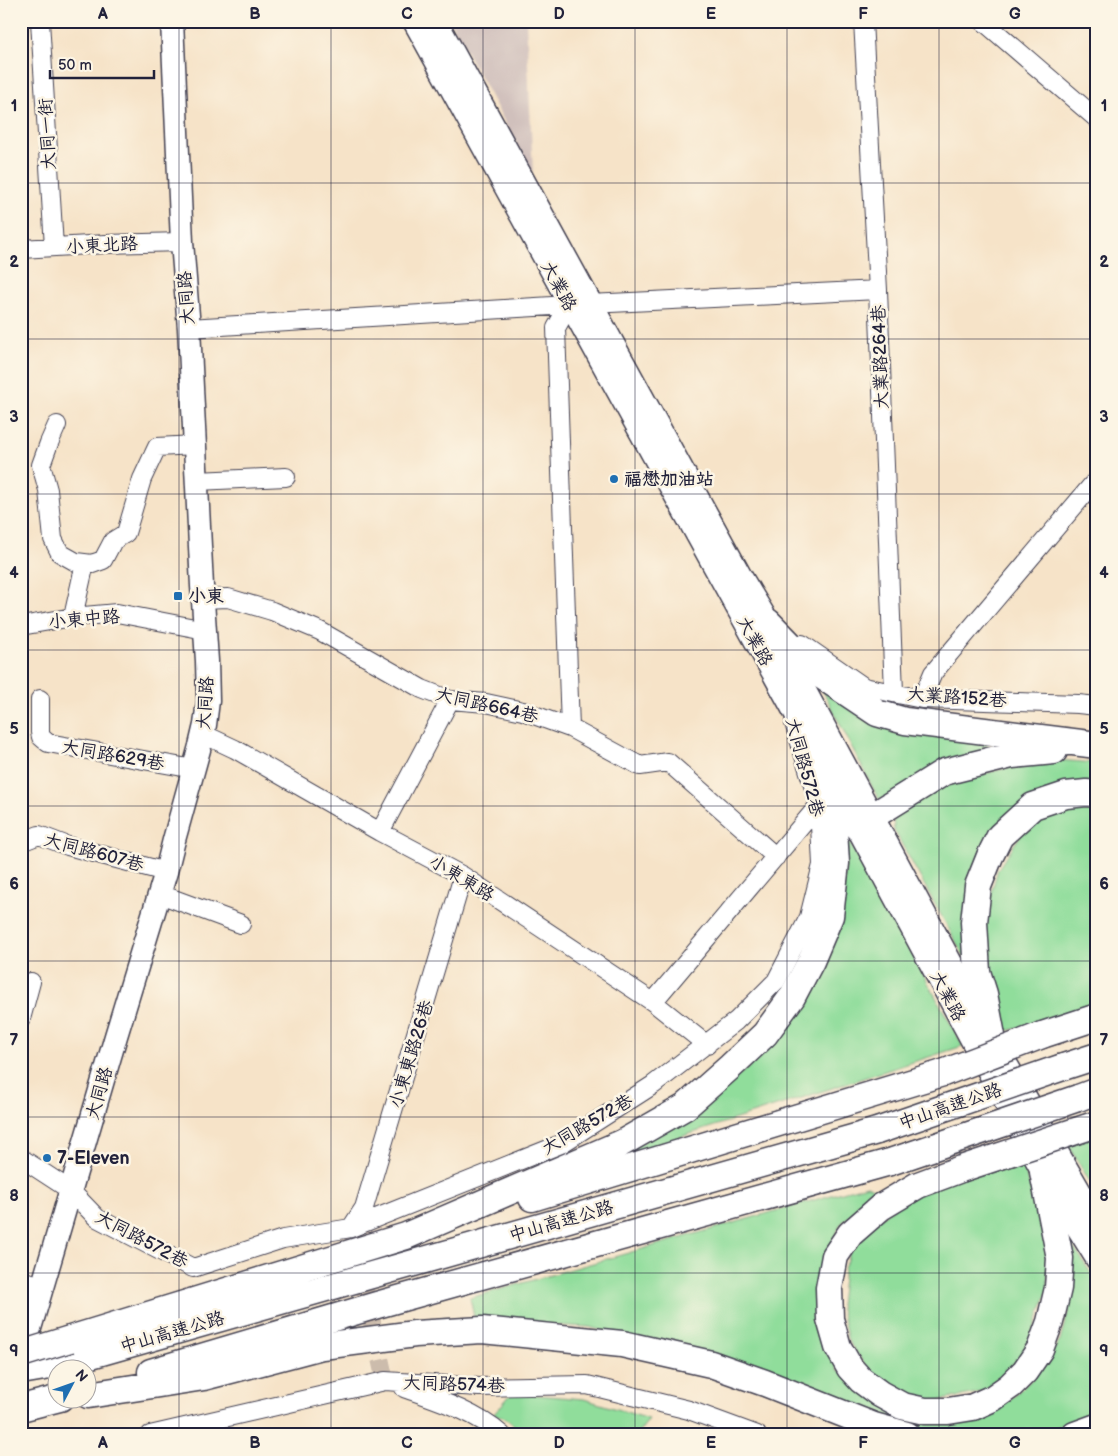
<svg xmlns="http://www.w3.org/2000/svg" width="1118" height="1456" viewBox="0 0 1118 1456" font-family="'Balsamiq Sans','LXGW WenKai TC',sans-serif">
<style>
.industrial{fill:#d0c0bc}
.green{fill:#90dd9b;stroke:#59806b}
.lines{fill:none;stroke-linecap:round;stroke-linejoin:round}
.minor-tunnel{stroke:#ccbcac;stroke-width:18;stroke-dasharray:18 9;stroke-linecap:butt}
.minor-casing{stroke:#423f50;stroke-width:20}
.major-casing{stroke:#423f50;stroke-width:25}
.highway-casing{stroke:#423f50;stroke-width:29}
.minor{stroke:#fff;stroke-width:18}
.major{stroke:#fff;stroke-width:22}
.highway{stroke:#fff;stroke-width:26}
.highway-bridge-casing{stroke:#423f50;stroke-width:29;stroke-linecap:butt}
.highway-bridge{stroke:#fff;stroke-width:26}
.grid{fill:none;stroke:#22223b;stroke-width:1;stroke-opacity:0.55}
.poi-dot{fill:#1f6fb2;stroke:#fcf5e5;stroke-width:2}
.labels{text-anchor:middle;stroke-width:5;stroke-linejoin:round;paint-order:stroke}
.street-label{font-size:18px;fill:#22223b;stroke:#fcf5e5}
.poi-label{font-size:18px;font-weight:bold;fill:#22223b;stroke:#fcf5e5;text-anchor:start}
.neatline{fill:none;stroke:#22223b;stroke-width:2}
.grid-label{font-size:16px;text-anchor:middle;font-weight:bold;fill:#22223b}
</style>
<rect width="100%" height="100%" fill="#fcf5e5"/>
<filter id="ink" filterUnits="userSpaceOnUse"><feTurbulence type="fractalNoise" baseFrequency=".02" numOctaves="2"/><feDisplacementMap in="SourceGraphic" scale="10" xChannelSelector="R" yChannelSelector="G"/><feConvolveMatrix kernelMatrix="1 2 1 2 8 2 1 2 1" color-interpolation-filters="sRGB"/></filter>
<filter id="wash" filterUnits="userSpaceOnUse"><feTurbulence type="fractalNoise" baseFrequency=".0096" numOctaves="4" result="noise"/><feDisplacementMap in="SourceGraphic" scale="20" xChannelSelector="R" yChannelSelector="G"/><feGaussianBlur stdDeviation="1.12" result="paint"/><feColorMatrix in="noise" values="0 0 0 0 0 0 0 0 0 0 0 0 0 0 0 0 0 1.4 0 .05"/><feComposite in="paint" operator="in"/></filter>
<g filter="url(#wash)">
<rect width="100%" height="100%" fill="#f6e3c8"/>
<path class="industrial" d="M450,21h76l7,153z"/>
<path class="green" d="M822,689l166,54 -1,7 -108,50z
M1042,759l55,4v24l-96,33 -34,142 -73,-132 -1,-15 59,-33z
M1097,805v201l-28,12 -64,13 -20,-71v-45l13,-46 30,-45 32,-18z
M848,839l115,207 -345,111 78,-47 59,-48 48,-71 40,-97z
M1097,1135v58l-30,-49z
M1020,1157l26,78 2,55 -22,62 -40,39 -58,12 -34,-14 -26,-20 -20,-28 -8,-36 4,-36 9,-27 55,-47z
M867,1185l11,5 -38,35 -14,31 11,114 122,52 37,-10 35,-32 29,-39 11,-40 -1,-59 27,40v131l-58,20 -68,2 -56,-4 -142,-55 -184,-49 -114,-6 -5,-23z
M512,1393l72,6 65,20 -12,16h-110l-22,-17 -11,-4z"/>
</g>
<g filter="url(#ink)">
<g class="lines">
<path class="minor-tunnel" d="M351,1228l34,153"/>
<defs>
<path id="minor" d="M40,21l14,226
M863,21l15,269 16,402
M983,21l114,98
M21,249l85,-5 76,-2
M569,305l-13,23 14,400
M189,328l380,-23 309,-15
M57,425l-8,18 -8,22 7,25 5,49 7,14 16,9 16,2 11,-4 10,-19 13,-8 16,-54 15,-32 38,-2
M197,481l89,-4
M202,599l26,-1 44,13 48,20 102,58 28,11 36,3 37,8 47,17 70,38 28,-4 108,95
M73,617l12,-54
M21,626l52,-9 44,-4 88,17
M802,644l62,43 58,12 156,5 19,2
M40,699v33l1,5 7,6 146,26
M922,699l11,-26 164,-194
M203,734l32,15 145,83 83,44 190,126 54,43
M380,832l70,-132
M21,842l18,-7 29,11 98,26
M160,894l81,30
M653,1002l166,-197
M21,1019l10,-37
M21,1158l49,32 27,28 96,50 90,-29 68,-11 210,-84 92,-59 83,-64 40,-40 33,-64 13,-52 -3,-60 -25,-82
M351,1228l13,-20 99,-332
M21,1280l21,6
M404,1388c34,12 70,23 98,47
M150,1435l235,-54 94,6 108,-2 102,25 68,25"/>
<path id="major" d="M414,21l400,726 229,425 54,87
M436,21l305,556 27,45 225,419 104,180
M21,1359l95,-323 50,-164 8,-32 26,-94 5,-21 3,-24 -1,-40 -5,-75 -13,-258 -7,-86 -10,-221"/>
<path id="highway" d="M768,622l51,52 58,39 28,8 192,24
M858,828l15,-12 71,-44 68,-17 42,-4
M1042,1035l55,-18
M993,1041l-9,-47 -7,-22 -3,-50 4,-36 12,-30 10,-20 33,-30 33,-11 20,-2 11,1
M1063,1067l34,-11
M1078,1098l19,-7
M961,1169l-43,16 -37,22 -31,27 -15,22 -6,32 1,31 8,28 12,21 11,12 19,14 22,12 23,5h23l25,-4 20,-9 17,-12 15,-15 15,-22 10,-27 8,-34 2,-30 -17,-86
M532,1198l411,-125
M70,1339l336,-103 216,-93 63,-36 45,-40 35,-33 27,-37 19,-36 19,-45 6,-53 -3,-49 -19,-67
M21,1371l35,-6 821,-234
M151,1372l226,-67 513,-143
M88,1395l116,-18 118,-31 93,-12 67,-4 140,14 89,20 54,19 109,43 33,9
M21,1408l39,-10
M1075,1435l22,-8"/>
</defs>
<use href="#minor" class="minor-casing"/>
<use href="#major" class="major-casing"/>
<use href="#highway" class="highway-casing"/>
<use href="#minor" class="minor"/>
<use href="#major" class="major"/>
<use href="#highway" class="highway"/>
<defs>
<path id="highway-bridge" d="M943,1073l99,-38
M877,1131l186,-64
M890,1162l188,-64
M961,1169l133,-44
M21,1354l49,-15"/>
</defs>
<use href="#highway-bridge" class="highway-bridge-casing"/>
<use href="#highway-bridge" class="highway-bridge"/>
</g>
</g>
<path class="grid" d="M179,21v1414M331,21v1414M483,21v1414M635,21v1414M787,21v1414M939,21v1414M21,183h1076M21,339h1076M21,494h1076M21,650h1076M21,806h1076M21,961h1076M21,1117h1076M21,1273h1076"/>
<g class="poi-dot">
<circle cx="614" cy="479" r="5"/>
<rect x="173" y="591" width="10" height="10" rx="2.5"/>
<circle cx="47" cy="1158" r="5"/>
</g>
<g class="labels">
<g class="street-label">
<text transform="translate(47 134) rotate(-93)" y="6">大同一街</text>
<text transform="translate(102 245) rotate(-3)" y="6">小東北路</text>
<text transform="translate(559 286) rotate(61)" y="6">大業路</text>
<text transform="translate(186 298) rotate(-94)" y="6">大同路</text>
<text transform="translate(880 357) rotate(-92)" y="6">大業路264巷</text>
<text transform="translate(84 619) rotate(-5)" y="6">小東中路</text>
<text transform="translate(755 641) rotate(61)" y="6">大業路</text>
<text transform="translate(957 697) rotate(4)" y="6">大業路152巷</text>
<text transform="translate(205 703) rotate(-86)" y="6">大同路</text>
<text transform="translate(487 705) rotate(13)" y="6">大同路664巷</text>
<text transform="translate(113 755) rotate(10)" y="6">大同路629巷</text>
<text transform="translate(805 767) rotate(75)" y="6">大同路572巷</text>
<text transform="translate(94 852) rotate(15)" y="6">大同路607巷</text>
<text transform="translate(462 878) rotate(31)" y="6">小東東路</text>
<text transform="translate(948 996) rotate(62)" y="6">大業路</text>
<text transform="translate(411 1054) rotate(-73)" y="6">小東東路26巷</text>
<text transform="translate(99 1093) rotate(-74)" y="6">大同路</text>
<text transform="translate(950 1106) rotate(-19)" y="6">中山高速公路</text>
<text transform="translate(587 1124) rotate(-30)" y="6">大同路572巷</text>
<text transform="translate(561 1221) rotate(-16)" y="6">中山高速公路</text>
<text transform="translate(142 1239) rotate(28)" y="6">大同路572巷</text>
<text transform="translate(172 1332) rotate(-16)" y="6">中山高速公路</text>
<text transform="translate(454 1384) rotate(2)" y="6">大同路574巷</text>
</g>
<g class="poi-label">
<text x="624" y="485">福懋加油站</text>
<text x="188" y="602">小東</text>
<text x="57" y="1164">7-Eleven</text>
</g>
</g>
<rect width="1118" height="1456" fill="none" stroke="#fcf5e5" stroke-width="55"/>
<g transform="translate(72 1384) rotate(49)"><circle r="24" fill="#fcf5e5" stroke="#a5a1a1"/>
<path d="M0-4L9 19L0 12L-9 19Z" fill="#1f6fb2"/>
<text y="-8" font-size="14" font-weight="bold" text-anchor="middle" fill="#22223b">N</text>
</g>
<path d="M50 70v8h104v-8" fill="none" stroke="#22223b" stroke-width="2.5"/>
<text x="58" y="70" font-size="15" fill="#22223b" stroke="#fcf5e5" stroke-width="4" paint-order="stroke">50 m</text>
<rect x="28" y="28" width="1062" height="1400" class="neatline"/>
<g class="grid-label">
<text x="103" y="19">A</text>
<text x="255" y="19">B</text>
<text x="407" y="19">C</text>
<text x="559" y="19">D</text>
<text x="711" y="19">E</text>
<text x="863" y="19">F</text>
<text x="1015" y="19">G</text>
<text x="14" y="111">1</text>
<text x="1104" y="111">1</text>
<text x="14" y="267">2</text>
<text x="1104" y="267">2</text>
<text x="14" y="422">3</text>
<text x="1104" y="422">3</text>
<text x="14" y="578">4</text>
<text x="1104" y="578">4</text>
<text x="14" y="734">5</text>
<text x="1104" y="734">5</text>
<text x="14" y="889">6</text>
<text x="1104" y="889">6</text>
<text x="14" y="1045">7</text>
<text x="1104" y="1045">7</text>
<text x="14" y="1201">8</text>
<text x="1104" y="1201">8</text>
<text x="14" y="1356">9</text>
<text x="1104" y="1356">9</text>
<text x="103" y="1448">A</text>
<text x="255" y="1448">B</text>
<text x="407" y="1448">C</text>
<text x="559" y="1448">D</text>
<text x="711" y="1448">E</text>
<text x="863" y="1448">F</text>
<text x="1015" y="1448">G</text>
</g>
</svg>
